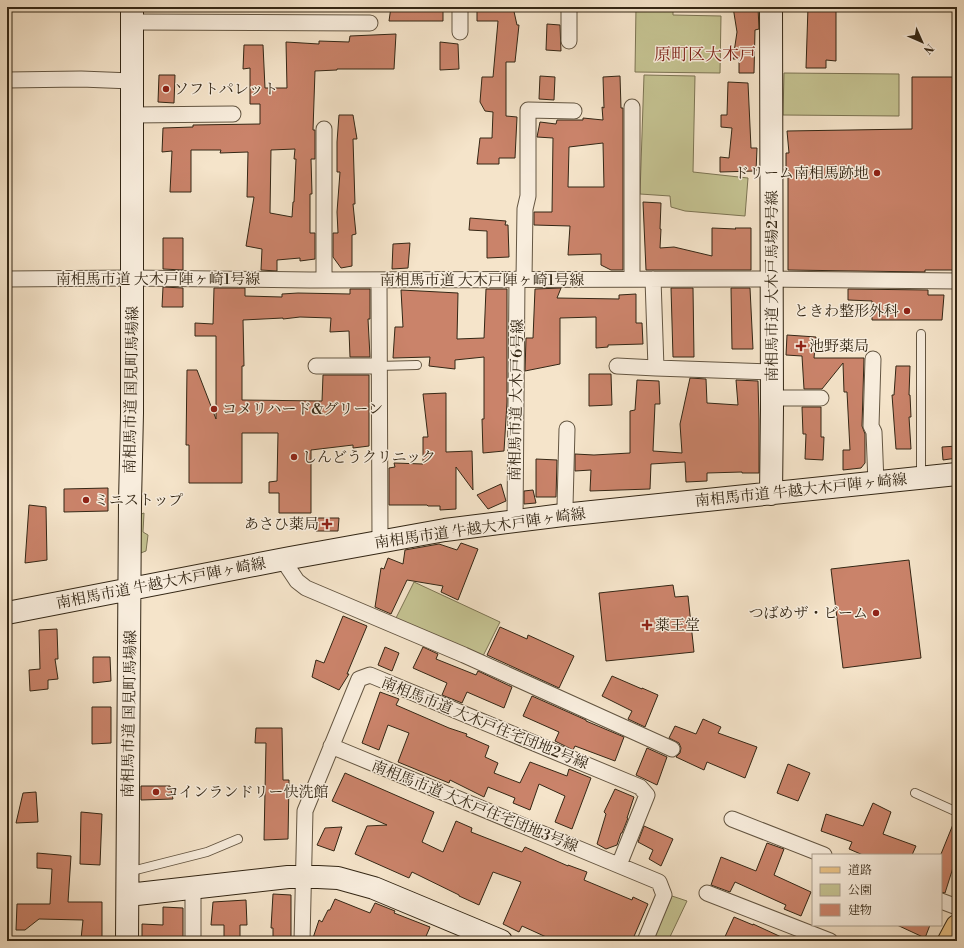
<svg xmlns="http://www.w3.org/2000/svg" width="964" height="948" viewBox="0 0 964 948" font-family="'Libre Bodoni','Noto Serif JP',serif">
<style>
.green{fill:#c4c291;stroke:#7c7453}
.building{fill:#ca836a;stroke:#342715;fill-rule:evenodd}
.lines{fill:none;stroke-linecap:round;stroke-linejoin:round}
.lane-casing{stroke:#645642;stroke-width:10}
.street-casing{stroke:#645642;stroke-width:17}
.secondary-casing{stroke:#342715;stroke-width:24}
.primary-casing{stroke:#342715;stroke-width:24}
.lane{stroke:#f8eddd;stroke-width:8}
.street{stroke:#f8eddd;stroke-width:15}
.secondary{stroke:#f8eddd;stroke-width:22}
.primary{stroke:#eac285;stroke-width:22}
.poi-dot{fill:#8f2418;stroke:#f8eddd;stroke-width:1.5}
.labels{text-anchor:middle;stroke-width:3;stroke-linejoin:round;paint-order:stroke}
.poi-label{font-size:15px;fill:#342715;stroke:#f8eddd;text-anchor:start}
.street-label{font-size:15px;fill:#342715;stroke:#f8eddd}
.quarter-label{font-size:17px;fill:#7a1f14;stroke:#f8eddd}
</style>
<rect width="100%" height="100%" fill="#f5e4ca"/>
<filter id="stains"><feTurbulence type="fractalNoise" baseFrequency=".005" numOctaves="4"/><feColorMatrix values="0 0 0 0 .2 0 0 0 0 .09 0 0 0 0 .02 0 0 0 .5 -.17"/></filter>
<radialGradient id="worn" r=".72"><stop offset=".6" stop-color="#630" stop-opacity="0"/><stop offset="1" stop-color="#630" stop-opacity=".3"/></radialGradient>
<path class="green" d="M636,7h37v8l48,1 -1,57 -85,-1z
M784,73l115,1v42l-116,-1z
M644,75l51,1 -2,96 55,6 -3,38 -60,-5 -14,-4 -1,-11 -30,-2z
M144,513l-1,19 5,3 -2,16 -8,3 1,-39z
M414,582l86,40 -19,38 -87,-38z
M672,896l15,5 -19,40h-15z"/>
<path class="building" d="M391,7h52v14h-54z
M477,7h36l4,18h2l-4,37h-9v54l11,1 -2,41h-16v6h-22l3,-26h12l1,-26 -8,-1 -5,-9 2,-25h11l5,-56h-21z
M733,7h25l1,22 -4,1 -1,43h-15v-14h-6l4,-27z
M808,7h28v54l-10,-1v8h-20z
M547,24l13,1 1,26 -15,-1z
M396,34l-2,35h-57v1l-22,1 -2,59h2v29h-4l1,35h-2v39h5v26l-15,2v-3l-23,2v11l-16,-1 1,-21 -16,-3 8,-49h-7l1,-45 -28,1 1,-3h-30v42h-21l2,-41 -10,1 1,-24 30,-1v-2l67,-1v-20h-10v-36l-7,1 1,-24h19l2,43h22l-1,-46 33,2v-3l30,1 1,-6zM295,149l-1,10h2l-2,43h-1l-1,15 -22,-4 1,-63z
M440,42l18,2 1,25 -19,1z
M159,75h16l-1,28 -16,-1z
M540,76l15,1 -1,23 -15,-1z
M620,76l1,32h2v162h-12l-10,-5v-11l-33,1 2,-29 -36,-1v-13h18l1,-74 -16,-1 3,-15 16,2 1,-4h26v-2l20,2 -1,-13 2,1 -1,-31zM603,143l1,44h-36l1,-40z
M912,77h45v193h-32v2l-137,-2v-100l-2,1v-18h3l-2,-22 125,-2z
M728,82l20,1 3,65h6l-1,23 -36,1v-15l9,1 3,-30 -11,-1v-12h6z
M339,115h14l4,24h-4l2,65h-2l3,30 -4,1v31l-11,2 -8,-11v-24h5l-1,-21 3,-40h-3v-30z
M643,202l18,1 -1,26h1l-1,19 14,-1 38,9v-28l24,1 -1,-1h16v42h-105z
M470,218l36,3 -1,4h3l1,32 -22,1v-27l-18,-1z
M163,238h20v32l-20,-1z
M410,243l-2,25 -16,1 1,-25z
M163,287l20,1v19h-21z
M214,288h31v8l37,1v-3l16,-1 52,1v-5h20v30h-2l2,38h-20l-1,-26 -19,1 1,-14 -31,-1 -17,2v-1l-40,2 1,46h-2v34l80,1 1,-26h46v71l-16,2v-3l-42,5v63h-32v-20h-10v-11l8,-1 1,-48h-36v50h-53v-38h-3l1,-75h10l19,49v-83h-21v-13l18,1z
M561,288l-4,10 62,1v-4l17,-1v29h6l1,21 -35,1v2l-12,1v-31l-36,1v46l-35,7 1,-33h7l2,-49z
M671,288h22l1,69h-21z
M731,288h19l3,61h-21z
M486,289h21v113l-3,49 -21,2 -1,-34h2v-62l-29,3v9l-26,-3 1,-9 -37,1 2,-31h8l-2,-37 57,3 -1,46 27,-1z
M848,289l80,1v5h16l-2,25h-70v-19l-24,-1z
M787,335l29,2 -2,21h50l-2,68 3,8v29l-4,5 -18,2v-20h7l-3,-58h-3l-1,-29 -21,26h-18l-2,-33 -16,-1z
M896,366h14l-1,29h1l1,22h-2l2,32h-15l-4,-54h2z
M589,374h22l1,31 -23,1z
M690,378l16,1 1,24 31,2 -2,-25 22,1 1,39v53h-17v-1l-35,1v8l-21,1 -1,-20 -34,2 -1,25 -60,2 1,-21 -16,1v-17l19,1 36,-2v-42l5,-1 2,-30 22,1 1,23h-5l-2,47 29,2 -2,-29z
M446,393v59l26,-1 1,39 -17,-23v42l-16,1v-4h-12l-1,-1h-38v-37l6,-1 -1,-4 29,1v-27h5l-5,-43z
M802,407h19v30h3l-1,23 -18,-1 1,-25h-3z
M957,446v12l-14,2 -1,-13z
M536,459l21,1 -1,37h-20z
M501,484l5,17 -18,8 -11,-14z
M108,488v23l-44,1v-23z
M533,490l3,13 -12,1v-13z
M29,505l17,2 1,53 -22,3z
M316,518h23l-1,13h-22z
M461,543l17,6 -20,51 -17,-8 2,-6 -36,-6 -16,34 -16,-7 6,-39 3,1 4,-11 15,6 2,-14 34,-6 18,6z
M909,560l12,98 -78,10 -12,-99z
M673,585l2,12 13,-1 6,56 -88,9 -7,-68z
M343,616l24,10 -20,48h2l-10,16 -27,-13 4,-17 8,3z
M500,627l27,12 1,-4 46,21 -15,32 -72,-33z
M57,629l1,30h-3l3,20 -10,1v9l-18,2 -1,-21 11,-1 -1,-39z
M385,647l14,6 -7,18 -14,-6z
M423,647l15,7 -2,5 40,16 2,-4 34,16 -8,21 -37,-16 -5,11 -20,-8 5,-12 -34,-15z
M93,657h17l1,24 -18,2z
M612,676l30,13v-1l16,7 -13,32 -17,-8 4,-8 -30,-15z
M380,692l19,7 -3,6 53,23 18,6 -1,2 23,10 -4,11 13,6 -4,10 26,10 10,-21 37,14 2,-7 22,9 -19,51 -17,-7 10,-26 -26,-12 -9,26 -17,-7 2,-5 -27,-11 -4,10 -34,-17 -1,3 -51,-21 11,-29 -21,-8 -9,25 -17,-7z
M532,696l54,24v1l38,16 -9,24 -40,-15 -2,4 -18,-9 4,-9 -36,-16z
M92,707h19v36l-19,1z
M703,719l18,8 -3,6 39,14 -12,31 -38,-16 -3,8 -28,-13 4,-4 1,-5 -2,-5 -10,-5 6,-12 21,8z
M256,728h26l1,52h6l-1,59 -24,1 2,-97h-11z
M647,748l20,9 -10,28 -21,-10z
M788,764l22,9 -12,28 -21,-8z
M345,773l89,39 -12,30 21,10 13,-31 16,7 -1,4 51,20 3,-5 43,19v-1l19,7 -3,8 48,20 1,-3 15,7 -16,37h-77l-33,-15 -3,6 -16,-8 18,-42 -28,-10 -14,33 -20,-9v-1l-47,-23 -3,6 -54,-24 12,-28 20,-1 -55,-24z
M141,786h29l3,13 -32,1z
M615,789l19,8 -7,21h1l-6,15h-1l-4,12 -11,4 -9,-5 9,-30 -2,-2z
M36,792l2,30 -22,1 7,-30z
M873,803l18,9 -8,22 33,12 -4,9h-49l-14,-6 3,-7 -31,-11 5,-17 37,12z
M81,812l21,2 -2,51 -20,-1z
M956,817h1v38l-12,38 -4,-1v-38z
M644,826l29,13 -12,27 -12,-7 4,-9 -15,-8z
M342,827l-8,24 -17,-6 8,-17z
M767,843l17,6 -10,26 37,17 -10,24 -17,-7 2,-4 -51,-23 -5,10 -19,-7 10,-28 35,14z
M37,853l34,3 -3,46h34v38l-21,-1 2,-19 -44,-1 -14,11h-9l1,-26h33l2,-35 -15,-1z
M273,894l18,1v46h-18v-13h-2z
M335,899l35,14 5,-10 20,8 -1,2 36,14 -6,14h-112l7,-21 3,2 6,-12h2z
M246,900l1,25h-7v16h-16v-16h-13l2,-23z
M163,907l20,1v33h-41v-17l21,1z
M734,917l19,8v-1l37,17h-67z
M897,925h33l-5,13z"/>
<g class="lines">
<defs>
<path id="lane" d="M378,366l39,-1
M921,477v-143
M915,793l42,19
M128,872l79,-20 31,-13"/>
<path id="street" d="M569,7v34
M132,22l238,1
M460,32v-25
M7,80l74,-1 51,2
M132,115l101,-1
M7,279l125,-1 178,2 450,-1 197,2
M524,279l1,-70 3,-13v-86l46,1
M632,279v-172
M653,279l3,89 116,4
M324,280v-151
M379,280l1,261
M873,359l-2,67 3,6 2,51
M316,366h62
M617,366l39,2
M772,398h49
M567,515l-2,-9 2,-77
M515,521l2,-242
M283,560l14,21 9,7 158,67 208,94
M331,746l328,136 5,13 -19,46
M732,819l92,36
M193,887v54
M707,893l123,48
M941,901l16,6
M302,941l3,-130 54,-132 11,-4 270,112 7,8 -28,70"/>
<path id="secondary" d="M771,7l1,402 -1,85
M7,613l283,-55 155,-28 118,-15 394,-41
M128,895l160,-18h30l20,1 36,10 127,53
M127,941l3,-439 2,-89v-406"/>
<path id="primary" d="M949,941l8,-15"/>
</defs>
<use href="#lane" class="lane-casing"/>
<use href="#street" class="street-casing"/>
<use href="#secondary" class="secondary-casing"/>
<use href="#primary" class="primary-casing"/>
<use href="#lane" class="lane"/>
<use href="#street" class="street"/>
<use href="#secondary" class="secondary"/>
<use href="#primary" class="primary"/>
</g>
<g class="poi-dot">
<circle cx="166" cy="89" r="4"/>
<circle cx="877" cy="173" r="4"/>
<circle cx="907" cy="311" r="4"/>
<path d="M799 340h4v4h4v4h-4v4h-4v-4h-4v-4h4z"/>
<circle cx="214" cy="409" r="4"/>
<circle cx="294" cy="457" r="4"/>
<circle cx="86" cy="500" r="4"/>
<path d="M325 518h4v4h4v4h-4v4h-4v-4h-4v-4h4z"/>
<circle cx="876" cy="613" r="4"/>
<path d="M645 619h4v4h4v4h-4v4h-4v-4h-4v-4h4z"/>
<circle cx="156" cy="792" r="4"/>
</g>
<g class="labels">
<g class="poi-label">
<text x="174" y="94">ソフトパレット</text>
<text x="869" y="178" text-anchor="end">ドリーム南相馬跡地</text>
<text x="899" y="316" text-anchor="end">ときわ整形外科</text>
<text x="809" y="351">池野薬局</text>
<text x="222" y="414">コメリハード&amp;グリーン</text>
<text x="302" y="462">しんどうクリニック</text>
<text x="94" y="505">ミニストップ</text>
<text x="319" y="529" text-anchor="end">あさひ薬局</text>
<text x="868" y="618" text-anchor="end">つばめザ・ビーム</text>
<text x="655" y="630">薬王堂</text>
<text x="164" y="797">コインランドリー快洗館</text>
</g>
<g class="street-label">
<text x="158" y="284">南相馬市道 大木戸陣ヶ崎1号線</text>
<text x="482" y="285">南相馬市道 大木戸陣ヶ崎1号線</text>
<text transform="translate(772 286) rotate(-90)" y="5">南相馬市道 大木戸馬場2号線</text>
<text transform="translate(131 390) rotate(-89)" y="5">南相馬市道 国見町馬場線</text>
<text transform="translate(516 400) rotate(-89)" y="5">南相馬市道 大木戸6号線</text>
<text transform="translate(801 490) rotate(-6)" y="5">南相馬市道 牛越大木戸陣ヶ崎線</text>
<text transform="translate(480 528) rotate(-8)" y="5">南相馬市道 牛越大木戸陣ヶ崎線</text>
<text transform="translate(161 583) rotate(-11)" y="5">南相馬市道 牛越大木戸陣ヶ崎線</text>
<text transform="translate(129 714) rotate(-89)" y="5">南相馬市道 国見町馬場線</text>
<text transform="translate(485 723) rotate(22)" y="5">南相馬市道 大木戸住宅団地2号線</text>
<text transform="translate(475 806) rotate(22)" y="5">南相馬市道 大木戸住宅団地3号線</text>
</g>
<g class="quarter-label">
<text x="705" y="60">原町区大木戸</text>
</g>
</g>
<rect width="964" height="948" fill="none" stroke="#f5e4ca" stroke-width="24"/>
<rect x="8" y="8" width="948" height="932" fill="none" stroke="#342715" stroke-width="2"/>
<rect x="12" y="12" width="940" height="924" fill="none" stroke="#342715"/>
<rect x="812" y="854" width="130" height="72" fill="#f8eddd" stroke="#aa9e8d"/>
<rect x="820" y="867" width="20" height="6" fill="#eac285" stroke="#aa9e8d"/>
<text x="848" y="874" font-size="12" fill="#342715">道路</text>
<rect x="820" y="884" width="20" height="12" fill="#c4c291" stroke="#aa9e8d"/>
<text x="848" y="894" font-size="12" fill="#342715">公園</text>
<rect x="820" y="904" width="20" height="12" fill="#ca836a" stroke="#aa9e8d"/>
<text x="848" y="914" font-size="12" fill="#342715">建物</text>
<g transform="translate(922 42) rotate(135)" stroke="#f8eddd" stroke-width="3" paint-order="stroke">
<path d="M0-3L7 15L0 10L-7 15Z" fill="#342715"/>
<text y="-6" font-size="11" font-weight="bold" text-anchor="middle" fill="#342715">N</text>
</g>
<rect width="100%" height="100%" filter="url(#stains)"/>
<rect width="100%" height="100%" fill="url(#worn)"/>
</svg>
